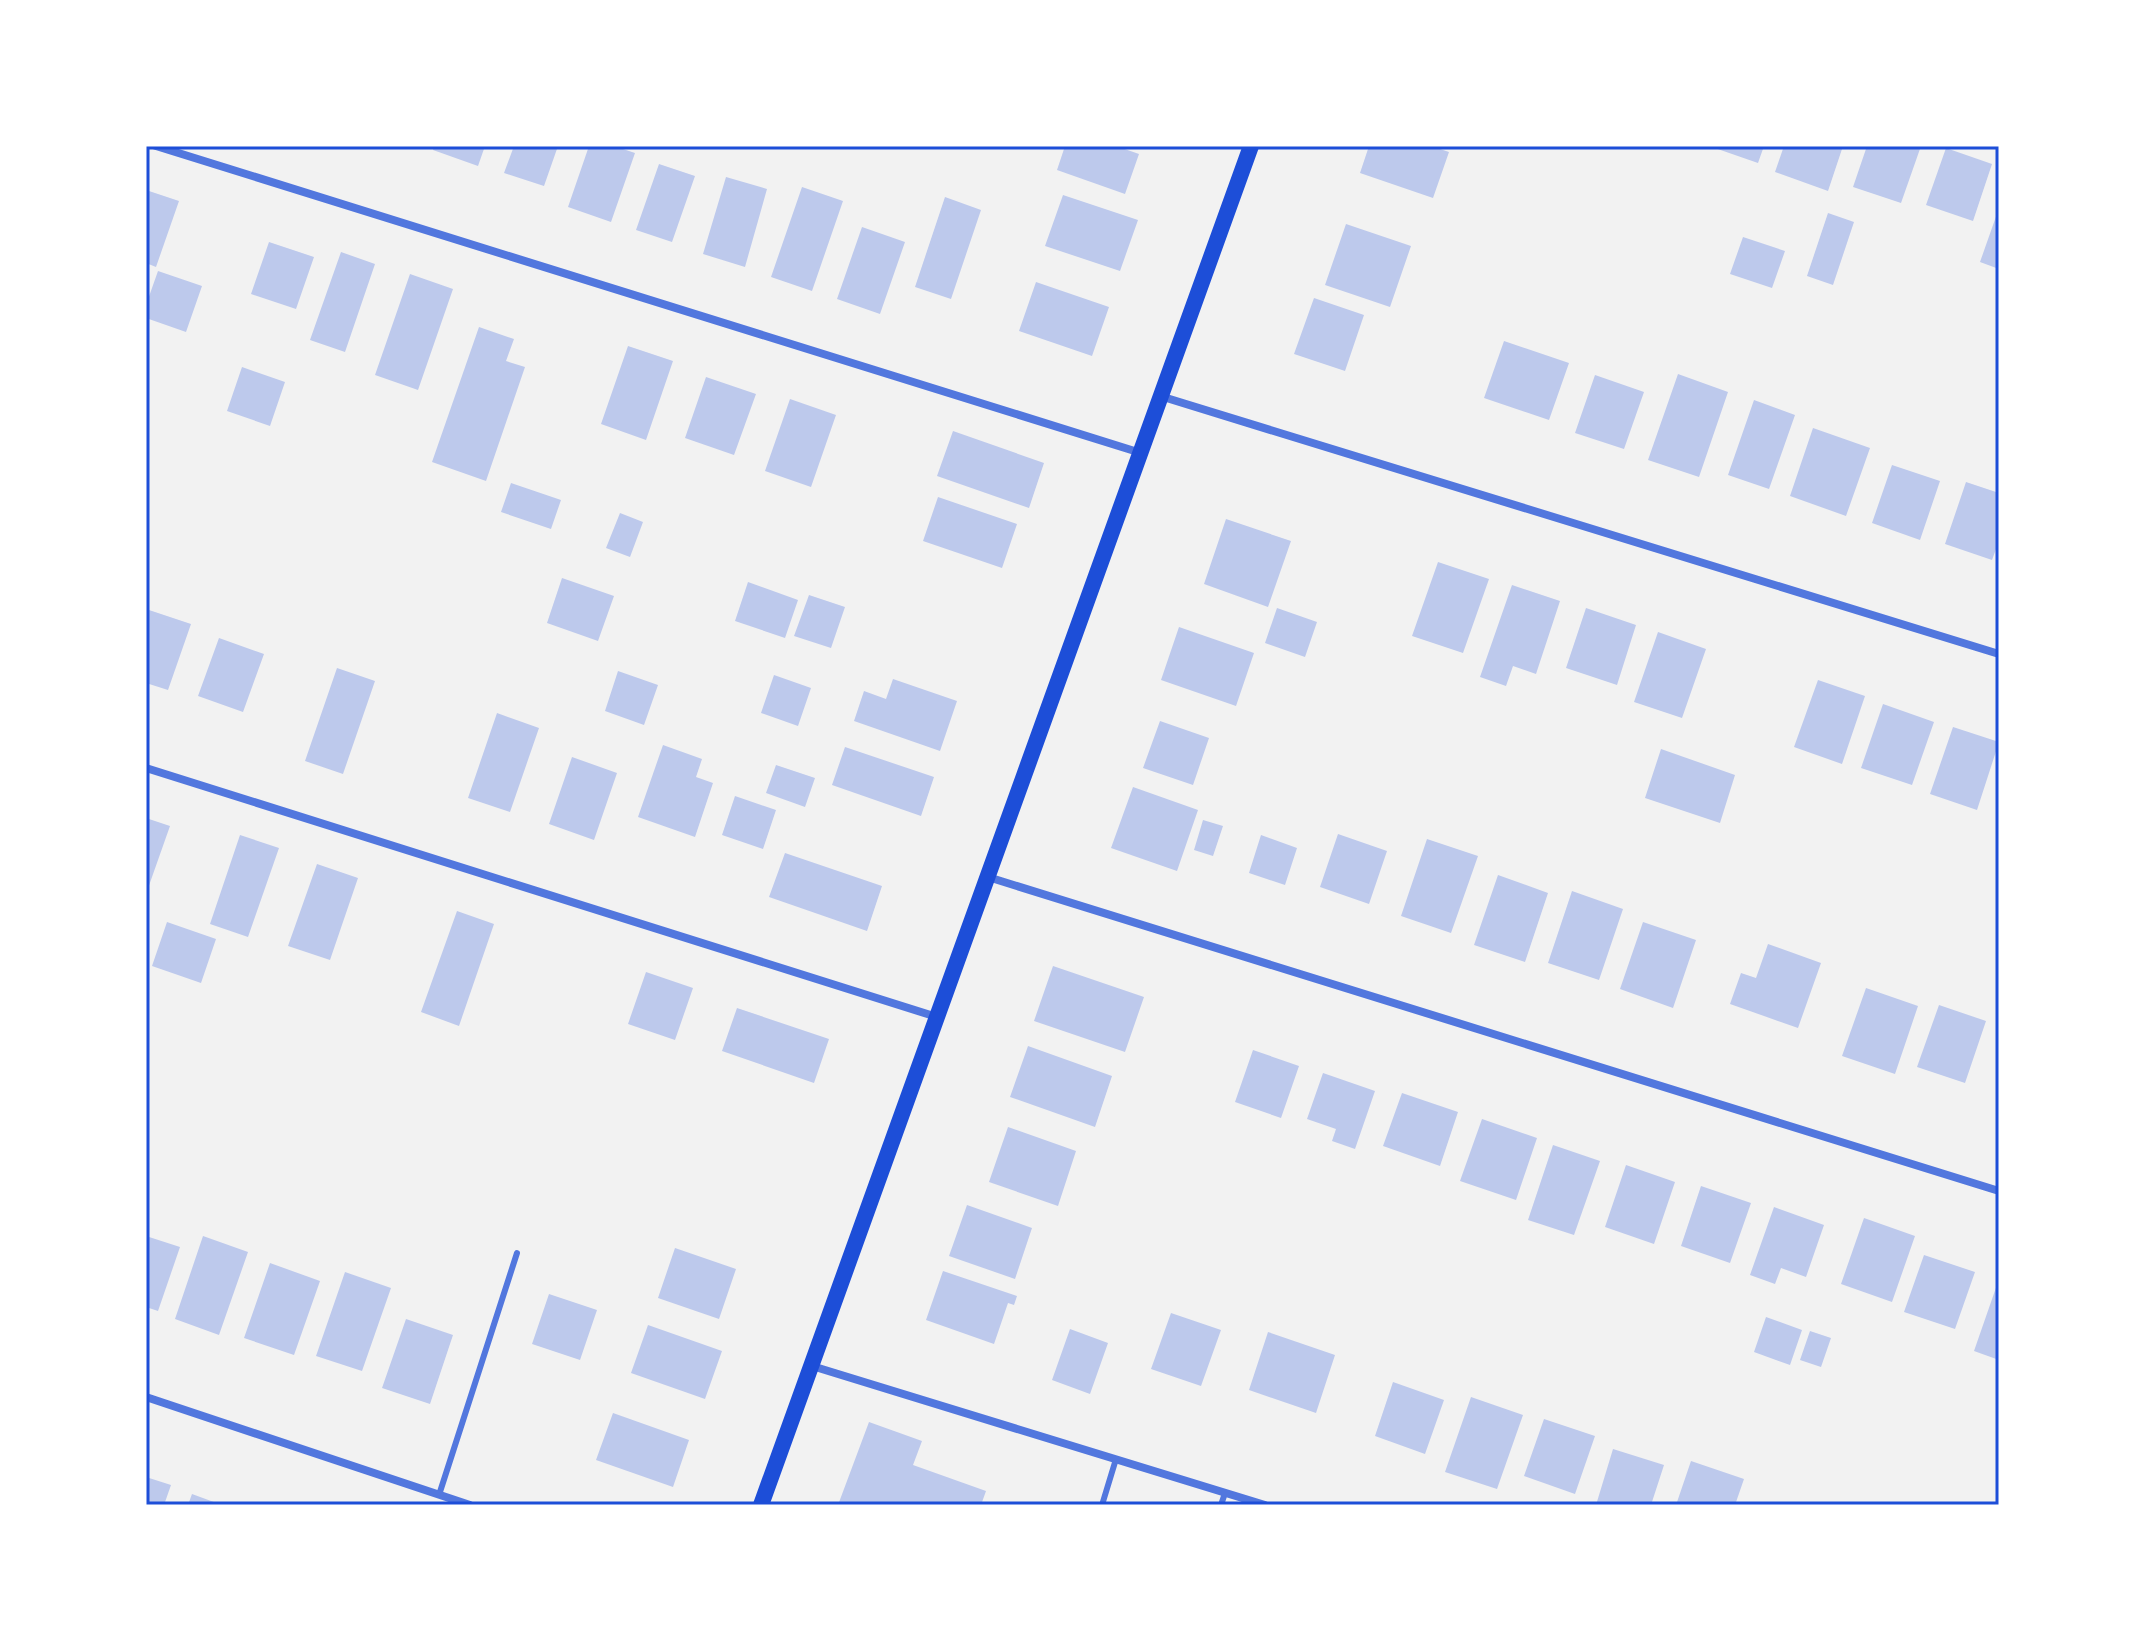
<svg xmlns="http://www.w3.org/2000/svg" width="2145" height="1651" viewBox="0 0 2145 1651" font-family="Bitter,serif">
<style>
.building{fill:#bdc9ec}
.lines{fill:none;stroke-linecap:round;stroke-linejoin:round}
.service{stroke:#5277de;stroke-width:6}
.minor{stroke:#5277de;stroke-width:8}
.secondary{stroke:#1d4ed8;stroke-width:16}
.neatline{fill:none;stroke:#1d4ed8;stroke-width:3}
</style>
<rect width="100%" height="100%" fill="#f2f2f2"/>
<path class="building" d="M434,146h51l-7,20 -45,-16z
M514,146h44l-14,40 -40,-13z
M589,146h25l21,7 -24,69 -43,-15z
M1065,146h51l23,8 -14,40 -68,-24z
M1369,146h62l18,6 -16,46 -73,-25z
M1709,146h55l-6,17z
M1784,146h59l-15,45 -53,-19z
M1867,146h54l-20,57 -48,-16z
M1946,148l46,16 -19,57 -47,-16z
M659,164l36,12 -23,66 -36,-12z
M726,177l41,12 -22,78 -42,-13z
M802,187l41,14 -31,90 -41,-14z
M146,190l33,11 -23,66 -10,-4z
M1063,195l75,25 -18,51 -75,-25z
M945,197l36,13 -30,89 -36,-12z
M1999,208v61l-19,-7z
M1828,213l26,9 -21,63 -26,-9z
M1346,224l65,22 -21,61 -65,-22z
M862,227l43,15 -25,72 -43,-15z
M1743,237l42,14 -13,37 -42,-14z
M269,242l45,15 -18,52 -45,-15z
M341,252l34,12 -30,88 -35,-12z
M158,271l44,15 -16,46 -40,-14v-13z
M410,274l43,15 -35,101 -43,-15z
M1036,282l73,25 -17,49 -73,-25z
M1314,298l50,17 -19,56 -51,-17z
M479,327l35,12 -8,22 19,6 -39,114 -54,-19z
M1504,341l65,22 -20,57 -65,-22z
M628,346l45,15 -27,79 -45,-16z
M242,367l43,15 -15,44 -43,-15z
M1678,374l50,18 -29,85 -51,-17z
M1595,375l49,17 -20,57 -49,-16z
M706,377l50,17 -22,61 -49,-17z
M790,399l46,16 -25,72 -46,-16z
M1754,400l41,15 -26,74 -41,-14z
M1813,428l57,20 -24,68 -56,-20z
M953,431l91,32 -15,45 -92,-32z
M1892,465l48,16 -20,59 -48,-17z
M1966,482l33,11v48l-7,19 -47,-16z
M511,483l50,17 -10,29 -50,-17z
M938,497l79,27 -15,44 -79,-27z
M620,513l23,9 -13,35 -24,-9z
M1226,519l65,22 -23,66 -64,-23z
M1438,562l51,17 -26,74 -51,-17z
M562,578l52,18 -16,45 -51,-18z
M748,582l50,18 -13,38 -50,-17z
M1512,585l48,16 -24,73 -23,-8 -7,20 -26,-9z
M809,595l36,12 -14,41 -37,-12z
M1277,608l40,14 -12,35 -40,-14z
M1586,608l50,17 -19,60 -51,-17z
M146,609l45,15 -23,66 -22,-7z
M1179,627l75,26 -18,53 -75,-26z
M1658,632l48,17 -24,69 -48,-16z
M219,638l45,16 -21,58 -45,-16z
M337,668l38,13 -32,93 -38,-13z
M618,671l40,14 -14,40 -39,-14z
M774,675l37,13 -13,38 -37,-13z
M893,679l64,22 -17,50 -86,-30 10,-30 22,8z
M1818,680l47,16 -23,68 -48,-17z
M1883,704l51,18 -22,63 -51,-17z
M497,713l42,15 -29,84 -42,-14z
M1160,721l49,17 -16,47 -50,-17z
M1953,727l46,15 -22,68 -47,-16z
M663,745l39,14 -6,18 17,6 -18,54 -57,-20z
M845,747l89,30 -13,39 -89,-31z
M1661,749l74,26 -15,48 -75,-25z
M572,757l45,16 -23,67 -45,-16z
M776,765l39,13 -10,29 -39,-14z
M1133,787l65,23 -21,61 -66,-23z
M735,796l41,14 -13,39 -41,-14z
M146,818l24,8 -24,68z
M1203,820l20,6 -10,30 -19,-6z
M1338,834l49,17 -18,53 -49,-17z
M240,835l39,13 -31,89 -38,-13z
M1261,835l36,13 -12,37 -36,-12z
M1427,839l51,17 -27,77 -50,-17z
M785,853l97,33 -15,45 -98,-34z
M317,864l41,14 -28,82 -42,-14z
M1498,875l50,18 -23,69 -51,-17z
M1572,891l51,18 -24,71 -51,-17z
M457,911l37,13 -35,102 -38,-14z
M167,922l49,17 -15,44 -49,-17z
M1643,922l53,18 -23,68 -53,-19z
M1768,944l53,19 -23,65 -68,-24 11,-31 15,5z
M1053,966l91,31 -19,55 -91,-31z
M646,972l47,16 -18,52 -47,-16z
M1866,988l52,18 -23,68 -53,-18z
M1939,1005l47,16 -21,62 -48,-16z
M737,1008l92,31 -15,44 -92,-32z
M1028,1046l84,30 -17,51 -85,-30z
M1253,1050l46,16 -18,52 -46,-16z
M1323,1073l52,18 -20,58 -23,-8 4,-12 -29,-10z
M1402,1093l56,19 -18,54 -57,-20z
M1482,1119l55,19 -21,62 -56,-19z
M1008,1127l68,24 -18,55 -69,-24z
M1553,1145l47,16 -26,74 -46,-15z
M1626,1165l49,17 -21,62 -49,-17z
M1701,1186l50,17 -21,60 -49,-17z
M967,1205l65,23 -17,51 -66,-23z
M1774,1207l50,18 -18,52 -25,-9 -6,16 -25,-9z
M1864,1218l51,18 -23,66 -51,-18z
M146,1236l34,11 -22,64 -12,-4z
M203,1236l45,16 -29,83 -44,-16z
M675,1248l61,21 -17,50 -61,-21z
M1924,1255l51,17 -20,57 -51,-17z
M270,1263l50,18 -26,74 -50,-17z
M943,1271l74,25 -3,9 -6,-2 -14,41 -68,-24z
M345,1272l46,16 -29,83 -46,-15z
M1999,1279v81l-25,-9z
M549,1294l48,16 -17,50 -48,-16z
M1171,1313l50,17 -20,56 -50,-17z
M1766,1317l36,13 -12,35 -36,-13z
M406,1319l47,16 -23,69 -48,-16z
M648,1325l74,26 -17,48 -74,-26z
M1070,1329l38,14 -18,51 -38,-14z
M1810,1331l21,7 -10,29 -21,-7z
M1268,1332l67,23 -19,58 -67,-23z
M1393,1382l51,18 -19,54 -50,-18z
M1471,1397l52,18 -26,74 -52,-17z
M613,1413l76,27 -16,47 -77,-27z
M1544,1419l51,17 -20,58 -51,-18z
M869,1422l53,19 -9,24 73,26 -5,14h-143z
M1613,1449l51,16 -13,40h-55z
M1691,1461l53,18 -9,26h-59z
M146,1477l25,8 -7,20h-18z
M192,1494l30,11h-34z"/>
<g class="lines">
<path class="service" d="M439,1495l78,-242
M1102,1505l14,-46
M1221,1505l4,-12"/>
<path class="minor" d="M156,146l985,307
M1160,396l839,258
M146,768l791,249
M988,877l1011,314
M812,1366l453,139
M146,1397l324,108"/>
<path class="secondary" d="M761,1505l490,-1359"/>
</g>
<rect width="2145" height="1651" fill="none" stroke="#ffffff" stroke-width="296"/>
<rect x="148" y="148" width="1849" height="1355" class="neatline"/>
</svg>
